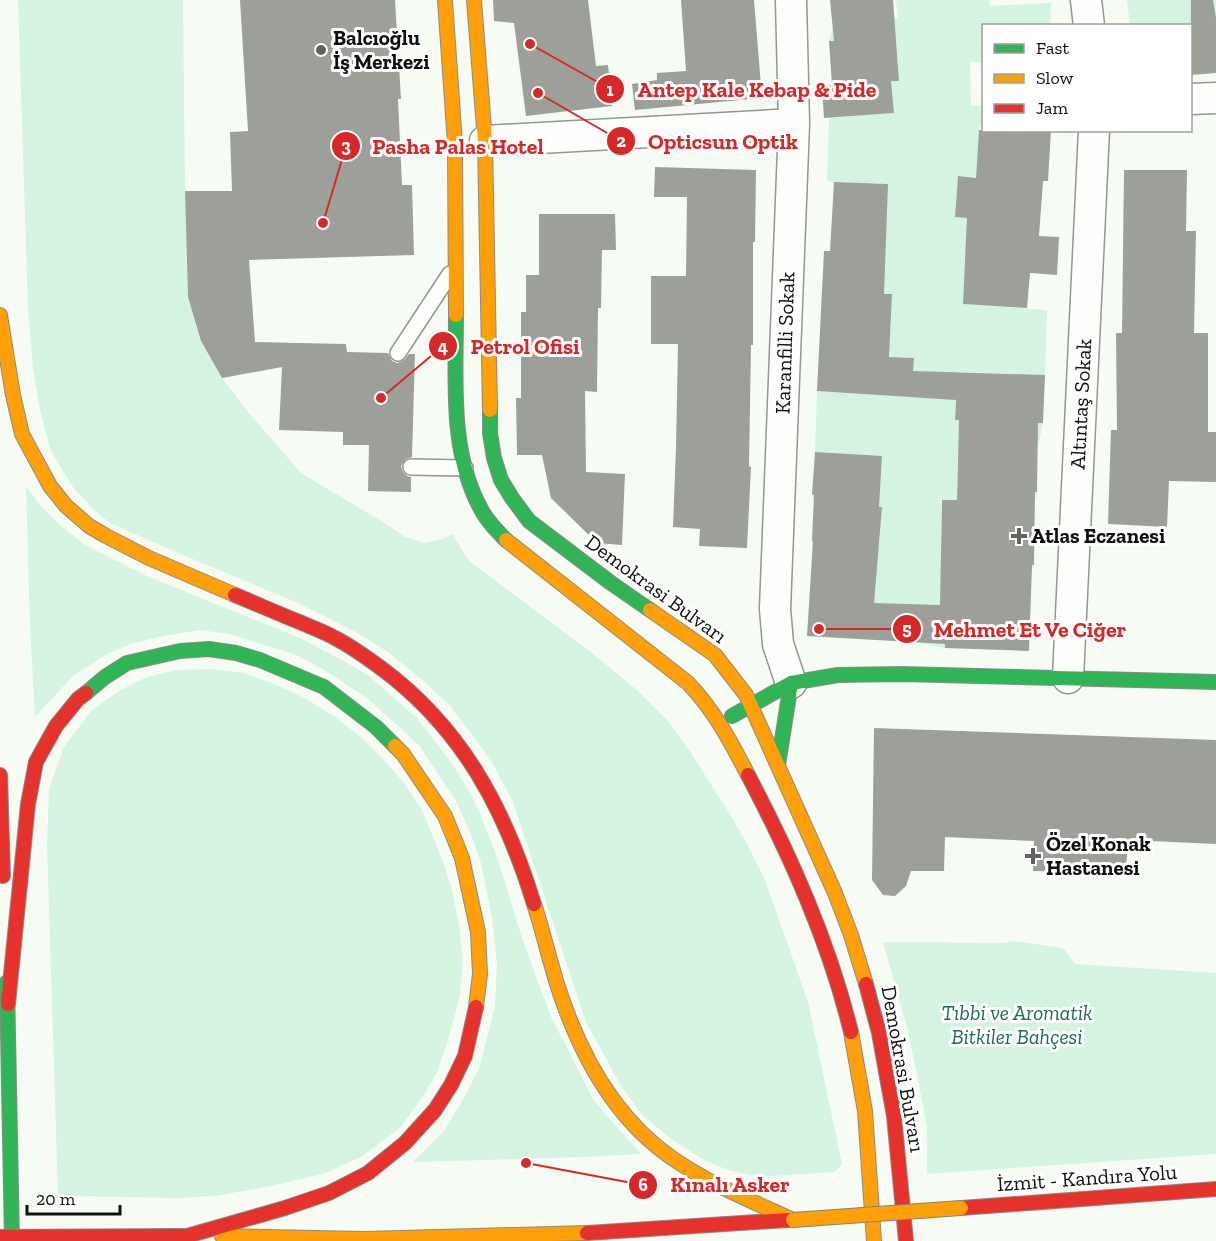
<svg xmlns="http://www.w3.org/2000/svg" width="1216" height="1241" viewBox="0 0 1216 1241" font-family="'Zilla Slab',serif">
<style>
.green{fill:#d4f3e1}
.building{fill:#9ca099}
.lines{fill:none;stroke-linecap:round;stroke-linejoin:round}
.lane-casing{stroke:#939692;stroke-width:18}
.street-casing{stroke:#939692;stroke-width:33}
.fast-casing{stroke:#8a8c89;stroke-width:16}
.slow-casing{stroke:#8a8c89;stroke-width:16}
.jam-casing{stroke:#8a8c89;stroke-width:16}
.lane{stroke:#fefffd;stroke-width:15}
.street{stroke:#fefffd;stroke-width:30}
.fast{stroke:#30b455;stroke-width:14}
.slow{stroke:#ff9f0a;stroke-width:14}
.jam{stroke:#e5322d;stroke-width:14}
.slow-bridge-casing{stroke:#80837f;stroke-width:16;stroke-linecap:butt}
.jam-bridge-casing{stroke:#80837f;stroke-width:16;stroke-linecap:butt}
.slow-bridge{stroke:#ff9f0a;stroke-width:14}
.jam-bridge{stroke:#e5322d;stroke-width:14}
.poi-dot{fill:#60625f;stroke:#fff;stroke-width:2}
.labels{text-anchor:middle;stroke-width:6;stroke-linejoin:round;paint-order:stroke}
.poi-label{font-size:21px;font-weight:bold;fill:#0f0f0f;stroke:#fff;text-anchor:start}
.street-label{font-size:21px;fill:#0f0f0f;stroke:#fff}
.park-label{font-size:21px;font-style:italic;fill:#1c6b5b;stroke:#fff}
.leader{fill:none;stroke:#d62828;stroke-width:2}
.callout-dot{fill:#d62828;stroke:#fff;stroke-width:2}
.mark-label{font-size:18px;text-anchor:middle;font-weight:bold;fill:#fff}
.callout-label{font-size:22px;text-anchor:middle;font-weight:bold;fill:#d62828;stroke:#fff;stroke-width:6;stroke-linejoin:round;paint-order:stroke}
</style>
<rect width="100%" height="100%" fill="#f6fcf4"/>
<path class="green" d="M18,0h165l2,191 3,106 13,44 21,37 26,34 53,61 82,49 22,15 20,6 17,-4 10,-5 17,27 123,92 46,38 29,29 22,30 39,61 18,31 19,38 43,122 34,162 -7,8 -77,5 -30,-7 -24,-10 -30,-19 -31,-25 -22,-30 -35,-64 -73,-220 -19,-36 -22,-32 -23,-29 -29,-27 -31,-25 -31,-20 -60,-30 -115,-48 -73,-32 -17,-14 -20,-22 -22,-36 -10,-36 -8,-47 -5,-59z
M896,0h93l1,6 61,-3 -1,22 -66,1 -1,36h-13l1,44h12v21h-4l-3,51 -18,-2 -3,40 85,7 -73,9 -4,72 84,6 -2,65 -88,-3 -2,48 88,3 -5,24 -80,-2 -1,45 80,2 -2,9 -94,-1v64l93,1 -2,6 -80,-4 -6,38 -1,43 -31,-6 -14,-38 -26,-1 -62,-50v-12l67,3 2,-37 -67,-4 -2,-9 67,5 3,-42 -67,-5 2,-61 94,6 2,-39 -48,-3 25,-20 2,-41h-8l-54,-43 2,-28 53,2 2,-41 -53,-2 -7,-2 2,-62 65,-5 -3,-32 8,-1 -3,-42 -67,3 4,-15 65,-8z
M1127,0h89v28l-25,2 -1,-4 -60,-1z
M26,486l15,20 19,19 25,20 58,29 55,23 100,40 46,24 25,15 47,41 35,45 16,25 12,24 19,49 25,81 28,76 43,84 47,53 -57,3 -171,5 31,-31 18,-30 17,-32 16,-63 2,-42 -5,-47 -11,-54 -11,-31 -14,-31 -37,-56 -51,-46 -42,-28 -32,-17 -65,-20 -29,-4 -42,7 -28,7 -23,10 -33,21 -39,42 -5,-91z
M212,669l32,4 33,12 31,15 27,17 26,20 23,23 20,23 18,27 21,52 9,28 7,35 4,35 -3,35 -10,39 -12,36 -16,28 -22,30 -38,28 -36,17 -55,13 -56,10 -36,2 -121,-2 -11,-352 2,-55 15,-42 27,-36 28,-20 28,-14 29,-7z
M1015,941l48,7 12,16 141,9v181l-289,20v-47l-10,-53 -10,-47 -24,-85 119,1z"/>
<path class="building" d="M240,0h155l6,99h-3l4,86h10l2,70 -165,5 6,82 91,2 1,8 41,1 4,8 5,2 6,-2 6,-7h6l-3,103 -6,2 -5,7 2,6 4,4 4,1v15l-43,-1 1,-46h-26v-13l-64,-2 3,-63 -60,11 -21,-37 -13,-44 -3,-106h47l-2,-59 18,-1z
M493,0h95l8,66 12,-1 4,41 -86,10 -12,-93 -20,-2z
M681,0h73l8,98 -127,12 -3,-26 25,-4v-7l29,-2z
M830,0h63l6,81h-8l3,32 -70,5 -2,-32 10,-1 -3,-44h5z
M1191,0h22l3,18v55l-25,2z
M979,130h72l-3,51h-5l-4,55 20,1 -2,38 -27,-2 -3,35 -64,-4 4,-86 -12,-1 3,-41 18,2z
M655,167l101,3 -1,72h-2v103h-2l-2,121 2,1 -4,81 -48,-2 1,-17 -27,-2 3,-80 2,-103h-27v-68h35l1,-79h-33z
M1124,170h63l-1,61h10l-2,102h14v99h8v50l-47,-1 -2,46 -59,-3 3,-94h6l-1,-97h6z
M834,182l54,2 -4,110h8l-3,63 25,1 -1,13 132,4 -2,48h-5l-1,69h-2l-1,73h-2l-3,86 -84,-3v-4l-138,-8 6,-95h-1l2,-46 -2,-1 3,-42 67,4 -3,51h3l-8,96 66,2 2,-105h15l2,-80h-4l1,-20 -139,-9 7,-140h6z
M539,214h76l1,36h-14l-1,58h-3l-1,84 -12,-1 1,81 39,2 -3,71 -25,-2 -46,-45 -9,-43h-25l-1,-57h5v-86h5v-37h13z
M874,728l342,12v104l-87,-4 -4,33 -92,-2 1,-30 -89,-4 -1,34h-33l-5,15 -11,10 -12,-1 -11,-15z"/>
<g class="lines">
<defs>
<path id="lane" d="M398,353l52,-79
M411,467l54,1"/>
<path id="street" d="M1086,0l3,26
M1190,99l26,-1
M485,141l309,-17
M1068,678l26,-548
M791,683l-13,-39 -3,-35 19,-485 -3,-124"/>
<path id="fast" d="M456,315c0,65 -7,138 26,196 6,11 15,20 24,29
M490,410v23l4,25 7,22 11,18 17,23 82,62 39,27
M86,693l19,-16 22,-14 53,-12 29,-2 27,4 24,7 64,27 52,40 19,19
M732,716l59,-33 47,-8 63,-1 315,8
M778,765l13,-82
M7,982l5,259"/>
<path id="slow" d="M445,0l10,144 1,171
M474,0l11,141 5,269
M0,315l13,80 9,39 28,52 16,20 23,20 17,10 43,22 86,37
M506,540l182,143c26,27 43,59 60,92
M650,610l65,45 31,40 89,198 16,42 15,49
M395,746l8,8 42,62 17,42 16,74 2,42 -4,33
M534,904c9,27 15,55 24,83 21,65 56,131 114,171 37,26 80,43 121,62
M851,1032l14,79 9,130
M222,1236l143,3 222,-6"/>
<path id="jam" d="M235,595c22,9 44,19 67,28 11,5 23,9 33,15 16,8 31,19 46,30 81,60 124,141 153,236
M0,775l3,101
M748,775c43,82 81,167 103,257
M866,984l13,49 15,83 12,125
M8,1004l20,-200 8,-42 20,-36 22,-27 8,-6
M961,1208l255,-19
M587,1233l201,-13
M187,1236l98,-28 44,-15 39,-20 37,-30 30,-33 16,-25 14,-29 11,-49"/>
</defs>
<use href="#lane" class="lane-casing"/>
<use href="#street" class="street-casing"/>
<use href="#fast" class="fast-casing"/>
<use href="#slow" class="slow-casing"/>
<use href="#jam" class="jam-casing"/>
<use href="#lane" class="lane"/>
<use href="#street" class="street"/>
<use href="#fast" class="fast"/>
<use href="#slow" class="slow"/>
<use href="#jam" class="jam"/>
<defs>
<path id="slow-bridge" d="M793,1220l168,-12"/>
<path id="jam-bridge" d="M0,1237l187,-1"/>
</defs>
<use href="#slow-bridge" class="slow-bridge-casing"/>
<use href="#jam-bridge" class="jam-bridge-casing"/>
<use href="#slow-bridge" class="slow-bridge"/>
<use href="#jam-bridge" class="jam-bridge"/>
</g>
<g class="poi-dot">
<circle cx="321" cy="50" r="6"/>
<path d="M1016 527h6v6h6v6h-6v6h-6v-6h-6v-6h6z"/>
<path d="M1030 847h6v6h6v6h-6v6h-6v-6h-6v-6h6z"/>
</g>
<g class="labels">
<g class="poi-label">
<text x="333" y="45">Balcıoğlu<tspan x="333" dy="24">İş Merkezi</tspan></text>
<text x="1031" y="543">Atlas Eczanesi</text>
<text x="1046" y="851">Özel Konak<tspan x="1046" dy="24">Hastanesi</tspan></text>
</g>
<g class="street-label">
<text transform="translate(785 343) rotate(-88)" y="7">Karanfilli Sokak</text>
<text transform="translate(1081 404) rotate(-87)" y="7">Altıntaş Sokak</text>
<text transform="translate(656 589) rotate(36)" y="7">Demokrasi Bulvarı</text>
<text transform="translate(903 1069) rotate(80)" y="7">Demokrasi Bulvarı</text>
<text transform="translate(1087 1178) rotate(-4)" y="7">İzmit - Kandıra Yolu</text>
</g>
<g class="park-label">
<text x="1017" y="1020">Tıbbi ve Aromatik<tspan x="1017" dy="24">Bitkiler Bahçesi</tspan></text>
</g>
</g>
<path class="leader" d="M530 44L610 89M538 93L621 141M323 223L346 146M381 398L443 346M819 629L907 629M526 1163L643 1185"/>
<g class="callout-dot">
<circle cx="530" cy="44" r="6"/>
<circle cx="538" cy="93" r="6"/>
<circle cx="323" cy="223" r="6"/>
<circle cx="381" cy="398" r="6"/>
<circle cx="819" cy="629" r="6"/>
<circle cx="526" cy="1163" r="6"/>
<circle cx="610" cy="89" r="15"/>
<circle cx="621" cy="141" r="15"/>
<circle cx="346" cy="146" r="15"/>
<circle cx="443" cy="346" r="15"/>
<circle cx="907" cy="629" r="15"/>
<circle cx="643" cy="1185" r="15"/>
</g>
<g class="mark-label">
<text x="610" y="96">1</text>
<text x="621" y="147">2</text>
<text x="346" y="152">3</text>
<text x="443" y="353">4</text>
<text x="907" y="635">5</text>
<text x="643" y="1191">6</text>
</g>
<g class="callout-label">
<text x="757" y="97">Antep Kale Kebap &amp; Pide</text>
<text x="723" y="149">Opticsun Optik</text>
<text x="458" y="154">Pasha Palas Hotel</text>
<text x="525" y="354">Petrol Ofisi</text>
<text x="1030" y="637">Mehmet Et Ve Ciğer</text>
<text x="730" y="1192">Kınalı Asker</text>
</g>
<rect x="982" y="24" width="210" height="108" fill="#ffffff" stroke="#9f9f9f" stroke-width="1.5"/>
<rect x="994" y="44" width="30" height="9" fill="#30b455" stroke="#9f9f9f" stroke-width="1.5"/>
<text x="1036" y="54" font-size="18" fill="#0f0f0f">Fast</text>
<rect x="994" y="74" width="30" height="9" fill="#ff9f0a" stroke="#9f9f9f" stroke-width="1.5"/>
<text x="1036" y="84" font-size="18" fill="#0f0f0f">Slow</text>
<rect x="994" y="104" width="30" height="9" fill="#e5322d" stroke="#9f9f9f" stroke-width="1.5"/>
<text x="1036" y="114" font-size="18" fill="#0f0f0f">Jam</text>
<path d="M27 1205v9h93v-9" fill="none" stroke="#0f0f0f" stroke-width="3"/>
<text x="36" y="1205" font-size="18" fill="#0f0f0f" stroke="#ffffff" stroke-width="4.5" paint-order="stroke">20 m</text>
</svg>
